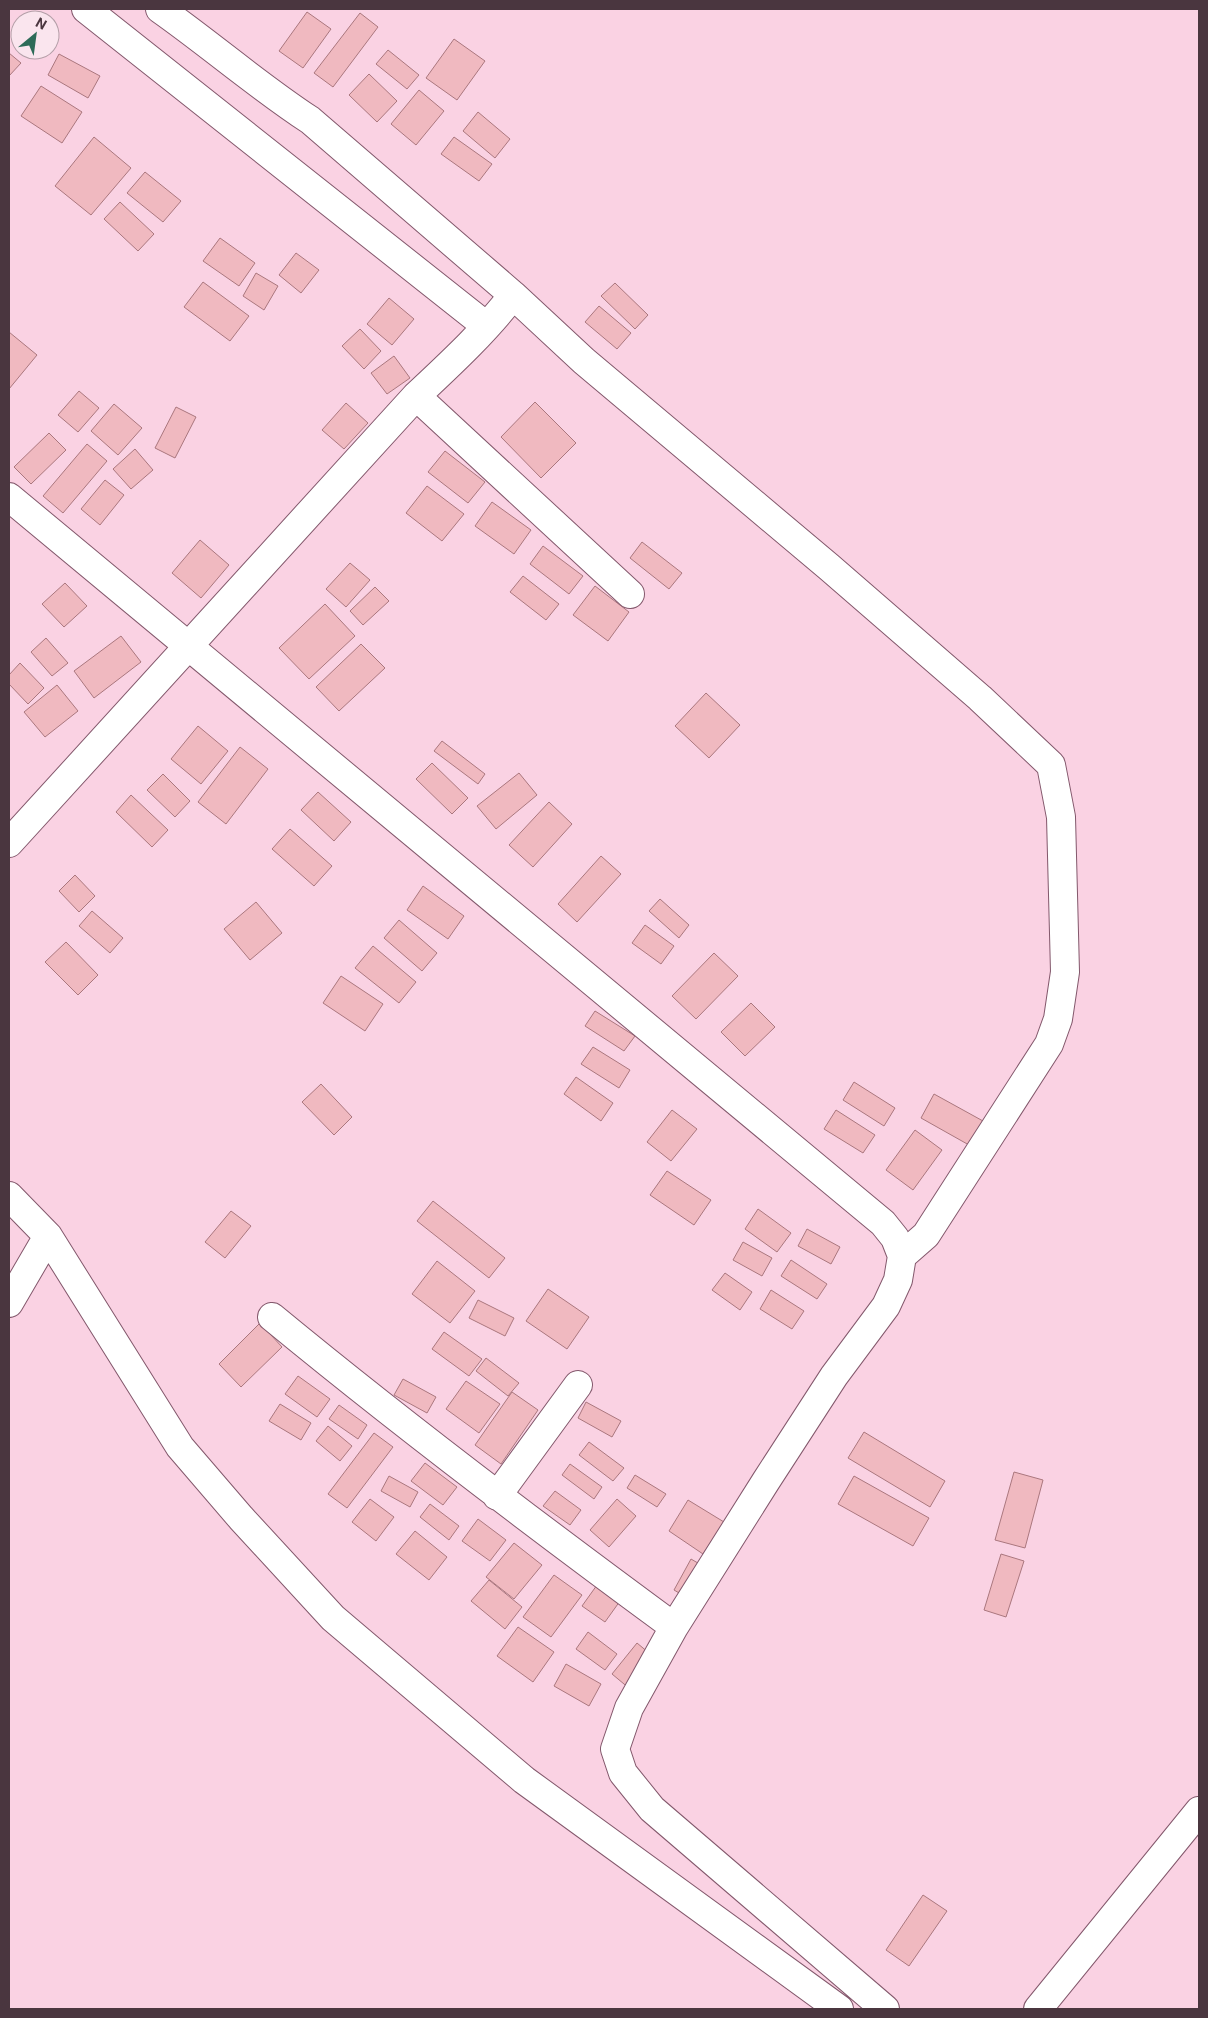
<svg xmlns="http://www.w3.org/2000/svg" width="1208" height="2018" viewBox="0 0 1208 2018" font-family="Roboto,sans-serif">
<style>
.building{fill:#f0b9c0;stroke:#aa777e}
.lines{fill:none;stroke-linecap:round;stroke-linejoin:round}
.street-casing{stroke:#83586c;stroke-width:30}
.street{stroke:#fff;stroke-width:28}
</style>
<rect width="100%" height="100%" fill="#fad2e3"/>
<path class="building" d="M307,12l24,17 -28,39 -24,-17z
M360,13l18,14 -45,60 -19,-14z
M454,39l31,22 -28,39 -31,-22z
M388,50l31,25 -12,14 -31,-25z
M9,53l12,10 -12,13z
M59,54l41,22 -12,22 -40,-23z
M369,74l28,27 -20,21 -28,-27z
M41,86l41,26 -20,31 -41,-27z
M419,90l25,21 -28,34 -25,-21z
M478,112l32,27 -15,19 -32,-27z
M94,137l37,31 -40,47 -36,-29z
M454,137l38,27 -13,17 -38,-27z
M145,172l36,29 -18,21 -36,-29z
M120,202l34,32 -16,17 -34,-32z
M220,238l35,25 -16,23 -36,-25z
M296,253l23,17 -18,23 -22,-18z
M256,273l22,13 -14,24 -21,-14z
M203,282l46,34 -19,25 -46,-34z
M615,283l33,32 -13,14 -34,-33z
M389,298l25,21 -22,26 -25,-21z
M599,306l32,27 -14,16 -32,-27z
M360,329l21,22 -17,18 -22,-23z
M9,332l28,23 -28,34z
M394,356l16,22 -23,16 -16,-21z
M79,391l20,17 -21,24 -20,-17z
M535,402l41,41 -35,35 -40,-41z
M346,403l22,20 -24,26 -22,-19z
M114,404l28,24 -24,27 -27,-24z
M176,407l20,10 -21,41 -20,-10z
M49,433l17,17 -35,34 -17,-17z
M87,444l20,17 -44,52 -20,-17z
M135,449l18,21 -22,19 -18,-20z
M445,451l40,31 -17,21 -40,-31z
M105,480l19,15 -24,30 -19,-16z
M427,486l37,28 -22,27 -36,-28z
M492,502l39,28 -17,24 -39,-28z
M200,540l29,25 -28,33 -29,-25z
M642,542l40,31 -13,16 -39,-31z
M543,546l40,30 -14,18 -39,-30z
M350,563l20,17 -24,27 -20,-18z
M523,576l36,28 -13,16 -36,-28z
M65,583l22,23 -23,21 -22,-23z
M595,586l34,26 -21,29 -35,-26z
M375,587l14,14 -26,24 -13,-14z
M325,604l30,32 -46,43 -30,-31z
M121,636l20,26 -47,36 -20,-27z
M46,638l22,25 -16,13 -21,-24z
M361,644l24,24 -46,43 -23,-24z
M20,663l24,25 -16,16 -19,-20v-9z
M57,685l21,26 -33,26 -21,-25z
M706,693l34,32 -31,33 -34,-32z
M198,726l30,25 -27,33 -30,-25z
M442,741l43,33 -7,10 -44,-33z
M240,747l28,22 -42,55 -28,-22z
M432,763l36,35 -16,16 -36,-35z
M519,773l18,22 -41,34 -19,-23z
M163,774l27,27 -15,16 -28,-27z
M318,792l33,30 -17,19 -33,-31z
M131,795l37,35 -16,17 -36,-35z
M549,802l23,22 -39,43 -24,-22z
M290,829l42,37 -18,20 -42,-37z
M601,856l20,18 -44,48 -19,-18z
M75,875l20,21 -16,16 -20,-21z
M423,886l41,30 -16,23 -41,-29z
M660,899l29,26 -10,13 -30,-27z
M256,902l26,31 -32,27 -26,-31z
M92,911l31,27 -13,15 -31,-27z
M399,920l38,33 -15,18 -38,-33z
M645,925l29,21 -13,18 -29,-21z
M66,942l32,33 -20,20 -33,-33z
M373,946l43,36 -17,21 -44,-35z
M714,953l24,23 -42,43 -24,-23z
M341,976l42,28 -18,27 -42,-28z
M751,1003l24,24 -30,29 -24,-24z
M595,1011l40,25 -11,15 -39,-25z
M593,1047l37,23 -11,18 -38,-24z
M576,1077l37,26 -12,18 -37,-27z
M854,1082l41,26 -11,18 -41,-26z
M321,1084l31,33 -18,18 -32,-33z
M934,1094l49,27 -14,24 -48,-27z
M672,1110l25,19 -26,32 -24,-19z
M836,1110l39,25 -12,18 -39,-24z
M915,1130l27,20 -29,40 -27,-20z
M667,1171l44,29 -17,25 -44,-30z
M433,1201l72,57 -16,20 -72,-57z
M758,1209l33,24 -14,19 -32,-23z
M231,1211l20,15 -26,32 -20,-16z
M807,1229l33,18 -9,17 -33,-18z
M743,1242l29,16 -10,18 -29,-16z
M791,1260l36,24 -10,15 -36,-23z
M437,1261l38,30 -25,32 -38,-29z
M725,1273l27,19 -12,18 -28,-20z
M548,1289l41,28 -22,32 -41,-28z
M771,1290l33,21 -12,18 -32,-20z
M478,1300l36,18 -9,18 -36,-18z
M260,1323l22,24 -41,40 -22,-23z
M444,1332l38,27 -13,17 -37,-27z
M486,1358l33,25 -11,13 -32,-25z
M298,1376l32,23 -13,18 -32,-23z
M403,1379l33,18 -9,16 -33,-18z
M466,1381l34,23 -21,29 -33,-24z
M512,1392l26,18 -37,54 -26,-19z
M586,1402l35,19 -9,16 -34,-19z
M280,1404l31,19 -10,17 -32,-19z
M339,1405l28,20 -9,14 -29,-20z
M328,1426l24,20 -12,15 -24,-20z
M864,1432l81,49 -15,26 -82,-49z
M374,1433l19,14 -46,61 -19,-14z
M589,1442l35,26 -11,13 -34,-26z
M425,1463l32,24 -14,18 -32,-24z
M570,1464l32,23 -8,12 -32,-24z
M1014,1472l29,8 -18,68 -30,-8z
M635,1475l31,19 -9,13 -30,-19z
M389,1476l29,16 -8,15 -29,-16z
M854,1476l75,42 -16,28 -75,-42z
M555,1491l26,19 -11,15 -27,-19z
M370,1499l24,18 -18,24 -24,-19z
M617,1499l19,17 -27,31 -19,-17z
M688,1500l36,22 -21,32 -34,-23z
M430,1504l29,22 -10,14 -29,-23z
M478,1519l28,21 -16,21 -28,-20z
M415,1531l32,26 -18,23 -33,-26z
M514,1543l28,22 -28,34 -28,-22z
M1001,1554l23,7 -18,56 -22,-7z
M691,1559l12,7 -17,31 -12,-7z
M554,1575l28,20 -31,42 -28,-20z
M489,1580l33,27 -17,22 -34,-28z
M597,1585l23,16 -15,21 -23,-16z
M518,1627l36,25 -21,30 -36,-26z
M588,1632l29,22 -12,16 -29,-21z
M637,1643l18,15 -25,31 -18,-15z
M566,1664l35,20 -12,22 -35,-20z
M923,1895l24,16 -38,55 -23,-16z"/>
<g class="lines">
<defs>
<path id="street" d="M86,9l399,316
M160,9c51,36 98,77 150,111l203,175 71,66 245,206 151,131 71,67 10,52 4,155 -7,47 -9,25 -123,191 -24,21
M416,396l214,198
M9,497l874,726 12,15 7,18 -4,24 -12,26 -52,70 -68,105 -92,146 -45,81 -14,41 8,24 29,36 233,200
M9,843l407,-447c33,-31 70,-65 97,-101
M9,1196l39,40 132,211 61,71 92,100 191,162 315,229
M9,1303l39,-67
M272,1317c131,108 266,210 402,310
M497,1496l81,-111
M1038,2009l161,-198"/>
</defs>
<use href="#street" class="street-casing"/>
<use href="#street" class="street"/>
</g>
<rect width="1208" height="2018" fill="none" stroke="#4a363f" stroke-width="20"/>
<g transform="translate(35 35) rotate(29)"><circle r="24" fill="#fae5ee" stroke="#b49fa8"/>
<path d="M0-4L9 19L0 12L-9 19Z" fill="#2d6b58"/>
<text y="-8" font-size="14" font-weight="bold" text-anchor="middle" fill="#4a363f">N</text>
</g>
</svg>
